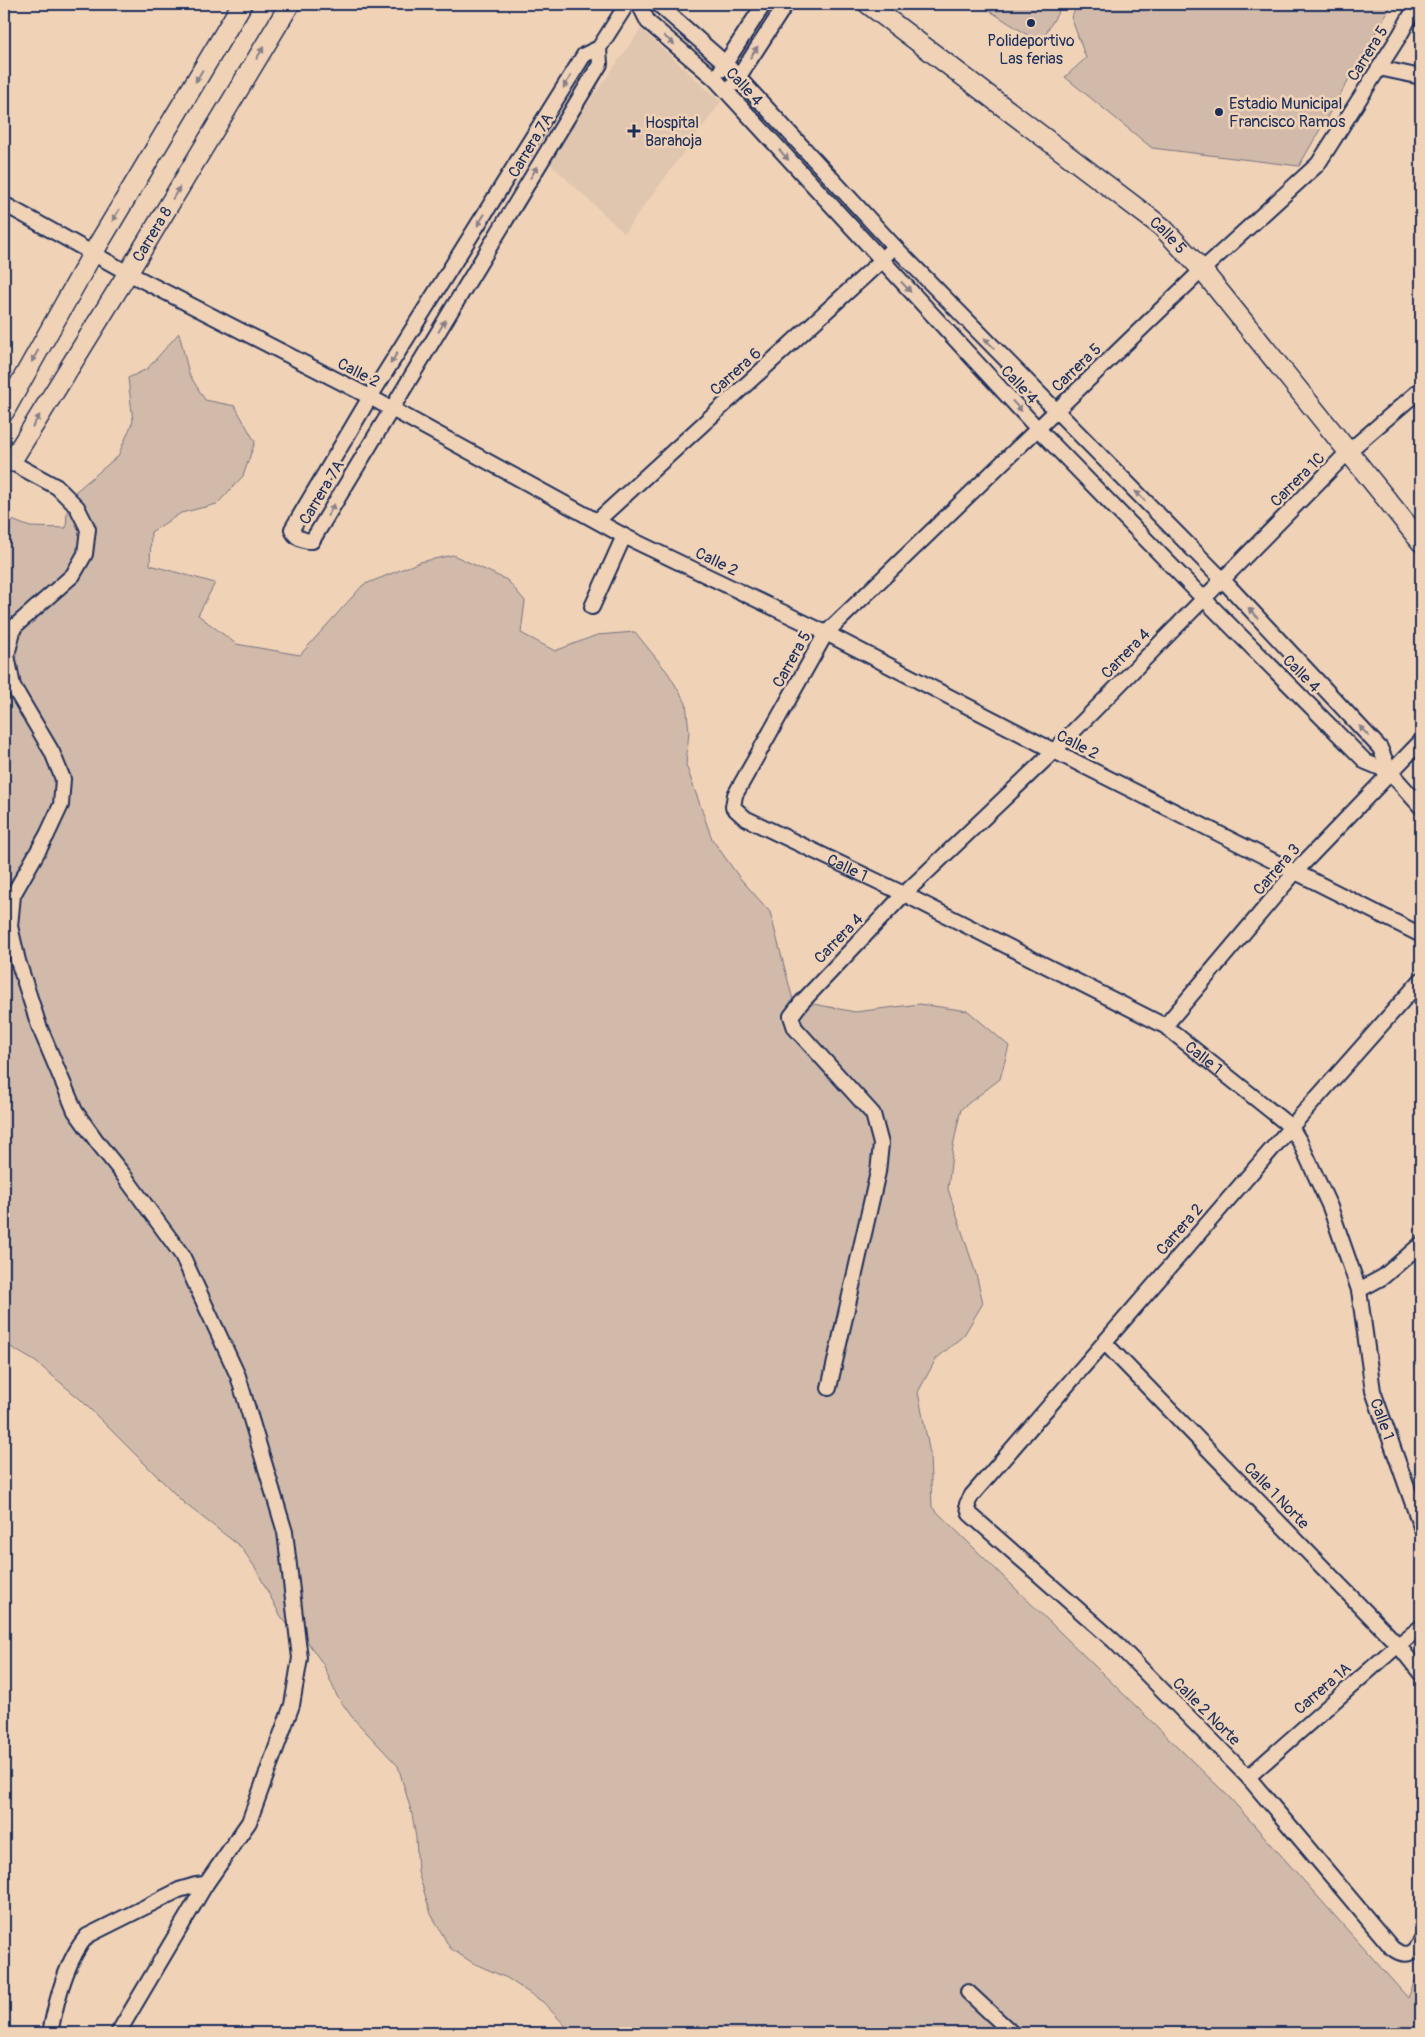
<svg xmlns="http://www.w3.org/2000/svg" width="1425" height="2037" viewBox="0 0 1425 2037" font-family="Pangolin,sans-serif">
<style>
.built{fill:#e0c6af}
.green{fill:#d1baa9;stroke:#767484}
.lines{fill:none;stroke-linecap:round;stroke-linejoin:round}
.street-casing{stroke:#1b2f5e;stroke-width:18}
.secondary-casing{stroke:#1b2f5e;stroke-width:22}
.street{stroke:#f0d2b6;stroke-width:14}
.secondary{stroke:#f0d2b6;stroke-width:19}
.oneway{fill:#86808a}
.poi-dot{fill:#1b2f5e;stroke:#f0d2b6;stroke-width:2}
.labels{text-anchor:middle;stroke-width:5;stroke-linejoin:round;paint-order:stroke}
.poi-label{font-size:16px;fill:#1b2f5e;stroke:#f0d2b6;text-anchor:start}
.street-label{font-size:16px;fill:#1b2f5e;stroke:#f0d2b6}
</style>
<rect width="100%" height="100%" fill="#f0d2b6"/>
<filter id="ink" filterUnits="userSpaceOnUse"><feTurbulence type="fractalNoise" baseFrequency=".02" numOctaves="2"/><feDisplacementMap in="SourceGraphic" scale="10" xChannelSelector="R" yChannelSelector="G"/><feConvolveMatrix kernelMatrix="1 2 1 2 8 2 1 2 1" color-interpolation-filters="sRGB"/></filter>
<g filter="url(#ink)">
<path class="built" d="M641,29l80,73 -97,131 -77,-72z"/>
<path class="green" d="M979,4h84l-23,39z
M1079,4h313l-93,162 -147,-18 -87,-71 21,-19 -15,-41z
M179,333l10,41 16,26 30,6 20,36 -12,34 -26,28 -36,9 -30,19 -1,33 65,18 -17,32 38,29 64,11 63,-70 57,-23 33,-7 54,25 18,21 -4,32 34,18 42,-16 38,-3 33,41 18,30 3,28 -3,34 26,74 27,38 31,35 23,88 62,12 64,-8 49,7 41,35 -9,33 -39,30 -8,37 -5,43 28,85 7,29 -19,32 -28,24 -18,33 12,62 2,53 298,291 178,200 13,-33v68h-849l-29,-31 -36,-24 -34,-15 -23,-15 -19,-34 -13,-42 -2,-34 -4,-24 -14,-48 -46,-49 -15,-21 -14,-32 -17,-24 -15,-11 -11,-14 -24,-46 -15,-22 -57,-44 -104,-104 -44,-37 -32,-19v-826l26,10 36,1 2,-30 50,-42 15,-35 -5,-43 19,-9z"/>
<g class="lines">
<defs>
<g id="street">
<path d="M639,4l9,18 67,57 322,349 166,170 163,164 24,10"/>
<path d="M658,4l67,59 169,183 328,333 158,169 10,24 31,35"/>
<path id="s1" d="M1417,4l-17,31 -82,129 -116,106 -376,363 -91,162 -2,12 12,11 159,76 261,132 126,101 9,15 30,65 29,83 14,101 48,136"/>
<path d="M599,48l1,16 -288,477c-9,0 -18,-4 -20,-12l78,-132 214,-342 15,-7 28,-44"/>
<path d="M1379,68l42,9"/>
<path d="M721,70l43,-66"/>
<path d="M734,84l52,-80"/>
<path d="M4,204l124,69 242,124 254,139 202,97 228,118 367,184"/>
<path d="M11,462l46,25 20,20 11,22 -3,25 -12,21 -59,52 -7,28 6,31 39,66 11,27 -2,26 -14,30 -34,60 -3,31 8,35 21,65 36,85 23,32 24,30 60,82 56,121 47,156 15,126 -8,47 -43,117 -43,62 -88,149"/>
<path d="M597,521l284,-260 13,-15"/>
<path d="M592,607l32,-71"/>
<path d="M1421,980l-130,147 -319,368 -5,9 3,10 144,127 134,136 144,171c13,10 23,7 29,-8"/>
<path d="M1165,1026l131,-155 125,-130"/>
<path d="M1359,1290l24,-13 38,-33"/>
<path d="M1105,1343l293,302 23,29"/>
<path d="M829,1388l49,-216 3,-28 -8,-30 -78,-86 -4,-12 10,-13 103,-109 150,-143 295,-300 72,-62"/>
<path d="M1248,1777l150,-132 23,-18"/>
<path d="M968,1992l44,41"/>
<path d="M50,2033c6,-31 16,-73 37,-97l92,-46 17,-5 10,-1"/>
</g>
<g id="secondary">
<path id="s2" d="M868,4l294,223 40,43 219,272"/>
<path d="M4,412l89,-159 149,-249"/>
<path id="s3" d="M4,458l7,4 117,-189 162,-269"/>
</g>
</defs>
<use href="#street" class="street-casing"/>
<use href="#secondary" class="secondary-casing"/>
<use href="#street" class="street"/>
<use href="#secondary" class="secondary"/>
</g>
<defs><path id="oneway-solid" d="M-6-.8H1V-3.2L6.5 0L1 3.2V.8H-6Z" transform="scale(1.25)"/></defs>
<g class="oneway">
<use href="#oneway-solid" transform="translate(669 40) rotate(40)"/>
<use href="#oneway-solid" transform="translate(754 52) rotate(-57)"/>
<use href="#oneway-solid" transform="translate(260 53) rotate(-59)"/>
<use href="#oneway-solid" transform="translate(199 76) rotate(121)"/>
<use href="#oneway-solid" transform="translate(567 82) rotate(122)"/>
<use href="#oneway-solid" transform="translate(784 155) rotate(48)"/>
<use href="#oneway-solid" transform="translate(534 172) rotate(-59)"/>
<use href="#oneway-solid" transform="translate(176 193) rotate(-59)"/>
<use href="#oneway-solid" transform="translate(116 215) rotate(121)"/>
<use href="#oneway-solid" transform="translate(481 220) rotate(122)"/>
<use href="#oneway-solid" transform="translate(906 287) rotate(47)"/>
<use href="#oneway-solid" transform="translate(442 326) rotate(-59)"/>
<use href="#oneway-solid" transform="translate(989 343) rotate(-135)"/>
<use href="#oneway-solid" transform="translate(35 356) rotate(119)"/>
<use href="#oneway-solid" transform="translate(394 358) rotate(122)"/>
<use href="#oneway-solid" transform="translate(1017 406) rotate(47)"/>
<use href="#oneway-solid" transform="translate(36 421) rotate(-58)"/>
<use href="#oneway-solid" transform="translate(1140 496) rotate(-134)"/>
<use href="#oneway-solid" transform="translate(331 510) rotate(-59)"/>
<use href="#oneway-solid" transform="translate(1253 613) rotate(-133)"/>
<use href="#oneway-solid" transform="translate(1364 731) rotate(-133)"/>
</g>
</g>
<g class="poi-dot">
<circle cx="1031" cy="23" r="5"/>
<circle cx="1219" cy="112" r="5"/>
<path d="M631.5 123.5h5v5h5v5h-5v5h-5v-5h-5v-5h5z"/>
</g>
<g class="labels">
<g class="poi-label">
<text x="1031" y="46" text-anchor="middle">Polideportivo<tspan x="1031" dy="18">Las ferias</tspan></text>
<text x="1229" y="109">Estadio Municipal<tspan x="1229" dy="18">Francisco Ramos</tspan></text>
<text x="645" y="128">Hospital<tspan x="645" dy="18">Barahoja</tspan></text>
</g>
<g class="street-label">
<text transform="translate(1367 53) rotate(-58)" y="6">Carrera 5</text>
<text transform="translate(745 86) rotate(47)" y="6">Calle 4</text>
<text transform="translate(530 145) rotate(-59)" y="6">Carrera 7A</text>
<text dy="6" stroke="none"><textPath href="#s3" startOffset="276">Carrera 8</textPath></text>
<text dy="6" stroke="none"><textPath href="#s2" startOffset="379">Calle 5</textPath></text>
<text transform="translate(1076 367) rotate(-44)" y="6">Carrera 5</text>
<text transform="translate(735 371) rotate(-42)" y="6">Carrera 6</text>
<text transform="translate(359 372) rotate(27)" y="6">Calle 2</text>
<text transform="translate(1020 384) rotate(47)" y="6">Calle 4</text>
<text transform="translate(1297 479) rotate(-45)" y="6">Carrera 1C</text>
<text transform="translate(321 492) rotate(-59)" y="6">Carrera 7A</text>
<text transform="translate(717 561) rotate(26)" y="6">Calle 2</text>
<text transform="translate(1125 653) rotate(-46)" y="6">Carrera 4</text>
<text transform="translate(791 659) rotate(-61)" y="6">Carrera 5</text>
<text transform="translate(1302 673) rotate(45)" y="6">Calle 4</text>
<text transform="translate(1078 744) rotate(27)" y="6">Calle 2</text>
<text dy="6" stroke="none"><textPath href="#s1" startOffset="1196">Calle 1</textPath></text>
<text transform="translate(1276 869) rotate(-49)" y="6">Carrera 3</text>
<text transform="translate(838 938) rotate(-46)" y="6">Carrera 4</text>
<text dy="6" stroke="none"><textPath href="#s1" startOffset="1601">Calle 1</textPath></text>
<text transform="translate(1179 1229) rotate(-49)" y="6">Carrera 2</text>
<text dy="6" stroke="none"><textPath href="#s1" startOffset="2021">Calle 1</textPath></text>
<text transform="translate(1277 1495) rotate(46)" y="6">Calle 1 Norte</text>
<text transform="translate(1322 1688) rotate(-41)" y="6">Carrera 1A</text>
<text transform="translate(1207 1711) rotate(45)" y="6">Calle 2 Norte</text>
</g>
</g>
<rect width="1425" height="2037" fill="none" stroke="#f0d2b6" stroke-width="20"/>
<rect x="10" y="10" width="1405" height="2017" fill="none" stroke="#1b2f5e" stroke-width="2" filter="url(#ink)"/>
</svg>
